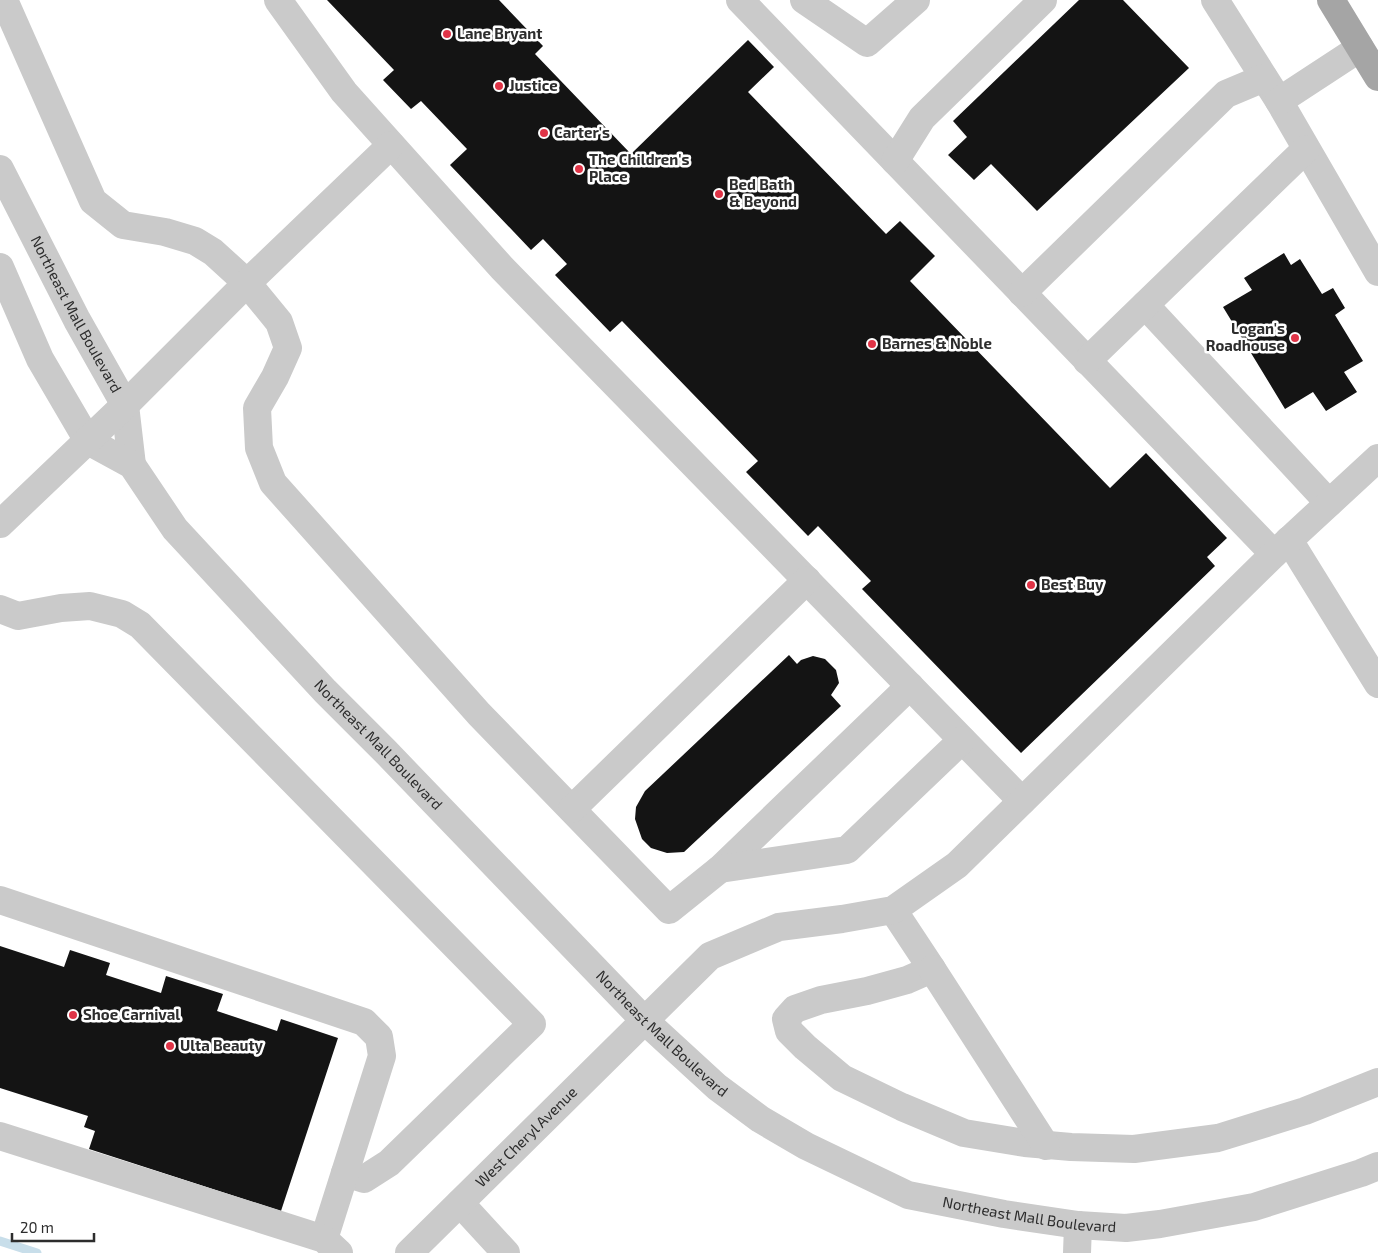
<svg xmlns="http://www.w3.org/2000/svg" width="1378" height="1253" viewBox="0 0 1378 1253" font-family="'Exo 2',sans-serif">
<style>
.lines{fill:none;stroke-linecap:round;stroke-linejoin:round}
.stream{stroke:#c8deea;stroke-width:9}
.building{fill:#141414}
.minor{stroke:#cacaca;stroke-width:28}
.major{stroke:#a5a5a5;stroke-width:28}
.poi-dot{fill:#e03447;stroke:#fff;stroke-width:2}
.labels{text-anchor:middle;stroke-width:5;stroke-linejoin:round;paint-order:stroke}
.poi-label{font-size:15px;font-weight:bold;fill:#2d2d2d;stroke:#fff;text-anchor:start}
.street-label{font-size:15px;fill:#2d2d2d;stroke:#fff}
</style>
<rect width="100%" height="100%" fill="#fff"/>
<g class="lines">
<path class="stream" d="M0,1241l37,12"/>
</g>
<path class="building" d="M327,0h172l44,46 -8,8 96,100 117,-114 26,27 -26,25 138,142 14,-13 35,35 -25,25 200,207 36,-35 81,85 -20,19 8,9 -194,187 -159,-164 9,-8 -53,-55 -10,10 -62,-64 12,-11 -136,-140 -12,11 -55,-57 12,-11 -24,-25 -12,11 -81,-85 17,-16 -46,-48 -10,8 -28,-29 11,-10z
M1079,0h44l66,68 -152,143 -46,-47 -17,16 -26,-25 19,-18 -14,-16z
M1284,253l7,12 9,-6 22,35 11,-6 12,20 -10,7 28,46 -19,11 13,20 -31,19 -13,-19 -28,17 -62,-102 29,-17 -8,-12z
M789,655l8,9 4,-4 12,-4 12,3 11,11 3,13 -8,12 10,11 -157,146 -17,1 -16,-5 -9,-9 -7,-20 1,-12 9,-16z
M0,946l64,21 6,-17 40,13 -4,12 55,18 5,-17 57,18 -6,17 60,20 4,-12 57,19 -57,173 -192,-62 6,-18 -11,-4 4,-11 -88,-28z"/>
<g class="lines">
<g class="minor">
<path d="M4,0l89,201 30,24 42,7 30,9 18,11 34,31 32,39 9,26 -13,29 -18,31 2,40 14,35 206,231 190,196 51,-41 190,-183"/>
<path d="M278,0l66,92 158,176 520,533"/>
<path d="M740,0l534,554"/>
<path d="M804,0l63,43 49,-43"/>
<path d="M1215,0l64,101 99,171"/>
<path d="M1279,101l81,-53"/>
<path d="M895,161l27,-43 121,-118"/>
<path id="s1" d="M0,169l77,151 48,85 7,60"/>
<path id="s2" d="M0,267l40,92 48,82 44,24 43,64 150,162 60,60 260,270 72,66 43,32 46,27 102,49 96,19 74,11 48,3 34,-4 94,-17 107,-34 17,-7"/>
<path d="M1022,293l204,-199 38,-16"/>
<path d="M1145,305l184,198"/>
<path d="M1087,361l219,-212"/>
<path d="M0,524l125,-119 122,-122 144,-138"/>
<path d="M1289,540l89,144"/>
<path d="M0,609l18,7 43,-8 29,-2 32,8 18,11 392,399 -143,139 -25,16 -19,-6"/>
<path d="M572,809l235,-229"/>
<path d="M720,869l127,-19 115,-110"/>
<path d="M0,900l364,122 15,15 3,19 -58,183"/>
<path d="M893,910l39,59 -25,11 -40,11 -46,9 -26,9 -9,10 3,12 16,16 37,31 60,29 62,26 61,10 46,4 63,2 84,-11 87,-27 73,-29"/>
<path d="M932,969l114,177"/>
<path d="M0,1136l324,103 15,14"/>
<path d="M460,1203l46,50"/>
<path id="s3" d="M409,1253l301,-297 69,-29 63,-8 51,-9 64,-45 317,-311 104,-96"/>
<path d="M1077,1253l1,-28"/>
</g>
<path class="major" d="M1331,0l47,77"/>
</g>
<g class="poi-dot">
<circle cx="447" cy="34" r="5"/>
<circle cx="499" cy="86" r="5"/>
<circle cx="544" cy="133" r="5"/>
<circle cx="579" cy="169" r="5"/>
<circle cx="719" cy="194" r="5"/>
<circle cx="1295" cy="338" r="5"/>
<circle cx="872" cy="344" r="5"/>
<circle cx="1031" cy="585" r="5"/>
<circle cx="73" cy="1015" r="5"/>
<circle cx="170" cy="1046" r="5"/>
</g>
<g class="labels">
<g class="poi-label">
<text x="457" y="39">Lane Bryant</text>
<text x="509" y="91">Justice</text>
<text x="554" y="138">Carter's</text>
<text x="589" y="165">The Children's<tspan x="589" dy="17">Place</tspan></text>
<text x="729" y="190">Bed Bath<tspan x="729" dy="17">&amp; Beyond</tspan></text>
<text x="1285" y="334" text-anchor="end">Logan's<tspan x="1285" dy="17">Roadhouse</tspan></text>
<text x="882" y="349">Barnes &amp; Noble</text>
<text x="1041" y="590">Best Buy</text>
<text x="83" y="1020">Shoe Carnival</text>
<text x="180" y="1051">Ulta Beauty</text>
</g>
<g class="street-label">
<text dy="5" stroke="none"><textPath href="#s1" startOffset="164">Northeast Mall Boulevard</textPath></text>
<text dy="5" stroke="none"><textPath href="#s2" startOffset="619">Northeast Mall Boulevard</textPath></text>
<text dy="5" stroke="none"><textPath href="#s2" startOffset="1024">Northeast Mall Boulevard</textPath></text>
<text dy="5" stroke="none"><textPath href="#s3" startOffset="165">West Cheryl Avenue</textPath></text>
<text dy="5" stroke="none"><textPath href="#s2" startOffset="1444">Northeast Mall Boulevard</textPath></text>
</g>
</g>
<path d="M12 1233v8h82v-8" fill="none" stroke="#2d2d2d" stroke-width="2.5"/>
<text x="20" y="1233" font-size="15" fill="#2d2d2d" stroke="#ffffff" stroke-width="4" paint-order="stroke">20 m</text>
</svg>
